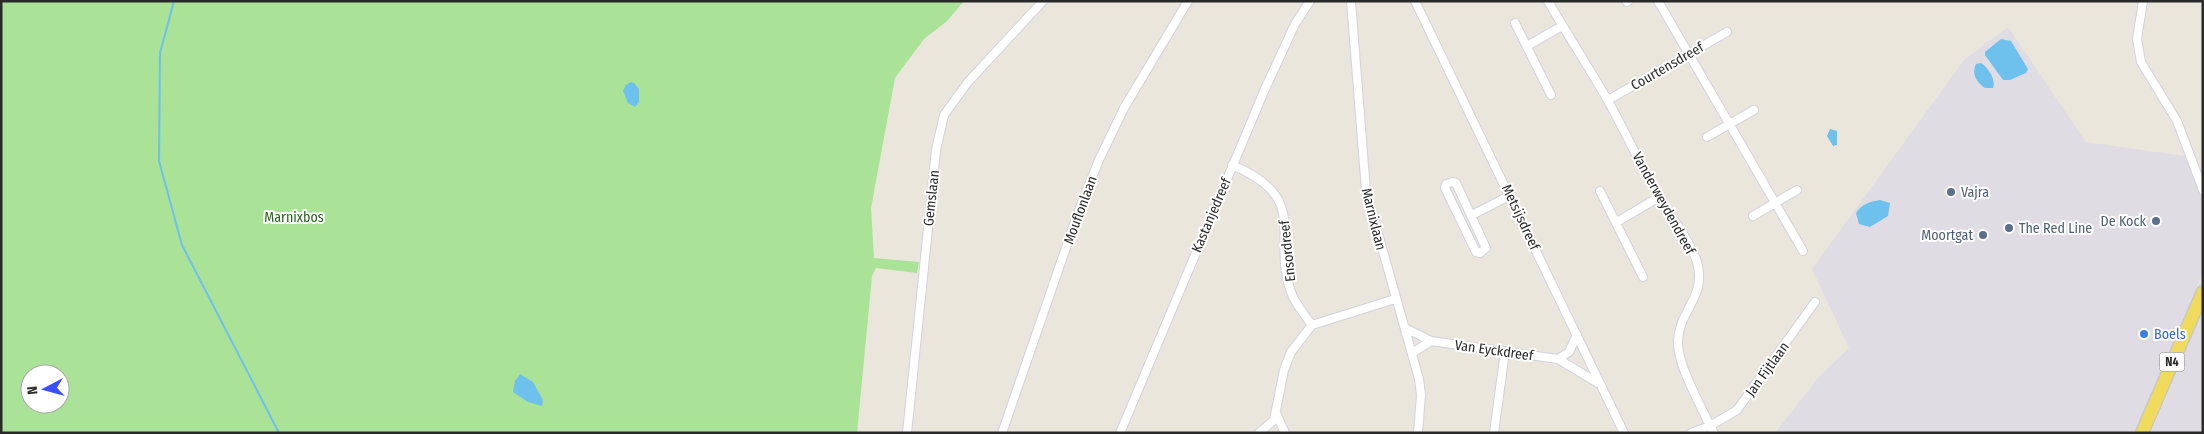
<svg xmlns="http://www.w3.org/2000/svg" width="2204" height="434" viewBox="0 0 2204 434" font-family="'Fira Sans Condensed',sans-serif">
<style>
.industrial{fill:#dfdce4}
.green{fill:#aae298;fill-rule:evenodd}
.water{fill:#6ec0ed}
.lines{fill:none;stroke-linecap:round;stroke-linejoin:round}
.stream{stroke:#6ec0ed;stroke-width:2}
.street-casing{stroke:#d0d2e2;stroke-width:10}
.primary-casing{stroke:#c7c7c7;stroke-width:15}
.street{stroke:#fff;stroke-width:8}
.primary{stroke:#efda5c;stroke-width:12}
.service-dot{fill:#5c6f8a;stroke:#fff;stroke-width:2}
.shop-dot{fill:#3f7fe0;stroke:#fff;stroke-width:2}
.labels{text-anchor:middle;stroke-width:4;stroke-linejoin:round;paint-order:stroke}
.shield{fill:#fff;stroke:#696969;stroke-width:1}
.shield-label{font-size:12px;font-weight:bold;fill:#292929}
.street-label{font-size:14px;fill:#292929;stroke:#fff}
.service-label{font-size:14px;fill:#4e5e75;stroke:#fff;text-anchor:start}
.park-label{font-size:14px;fill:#23651a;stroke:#fff}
.shop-label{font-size:14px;fill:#366cbe;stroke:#fff;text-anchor:start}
</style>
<rect width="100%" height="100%" fill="#ebe6db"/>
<path class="industrial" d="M2008,27l78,115 105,15 12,32v83l-68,161h-360l44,-56 30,-29 -37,-79 152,-209z
M2203,311v122h-52z"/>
<path class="green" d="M1,1h963l-17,20 -23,18 -29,39 -24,130 3,50 45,4 -2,11 -41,-5 -4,8 -15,157h-856zM30,374h30v30h-30z"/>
<path class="water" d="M2001,39l10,2 17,28 -2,4 -16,7h-7l-18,-25v-3z
M1981,63c8,5 15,17 12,25h-8c-8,-6 -14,-13 -9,-24z
M631,82l3,1 5,6v13l-4,5 -7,-4 -5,-12 3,-6z
M1830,129l7,2v14l-4,1 -6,-10z
M1880,200l10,3 -2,13 -18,11 -11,-3 -3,-11c6,-9 13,-11 24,-13z
M520,374l13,8 10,18 -1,6 -14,-4 -15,-10 2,-11z"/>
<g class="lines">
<path class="stream" d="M174,1l-14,52 -1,108 23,84 97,188"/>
<defs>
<path id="street" d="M1351,1l15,190 53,188 2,16 -3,38
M1415,1l209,432
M1548,1c19,33 40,65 59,98 18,32 33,66 52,98 12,21 30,41 38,65 10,35 -18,48 -19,79 -1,24 22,62 32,85l-19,7
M1658,1l145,250
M2143,1l-6,38 4,23 36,59 26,69
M1627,2l1,-1
M1515,23l36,72
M1527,46l35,-20
M1608,100l119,-68
M1707,137l47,-27
M1232,165c83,35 36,73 61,132 5,10 13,20 19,28
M1453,182l3,1 30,65 -6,5 -4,-1 -31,-64 1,-4z
M1600,191l43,86
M1472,215l39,-20
M1753,216l44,-26
M1617,222l42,-25
M1405,328l26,13 127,18 40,24
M1412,353l19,-12
M1558,359l11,-7 8,-17
M1276,413l9,20
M907,433l29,-283 8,-35 24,-33 75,-81
M1002,433l77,-223 20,-50 25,-52 64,-107
M1120,433l145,-344 30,-65 15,-23
M1259,433l15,-13 10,-50 7,-18 21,-27 83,-26
M1494,433l11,-82
M1714,433l-4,-7 27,-16 78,-108"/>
<path id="primary" d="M2142,433l61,-141"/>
</defs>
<use href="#street" class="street-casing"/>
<use href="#primary" class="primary-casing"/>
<use href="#street" class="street"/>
<use href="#primary" class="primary"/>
</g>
<g class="service-dot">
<circle cx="1951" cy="192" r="5"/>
<circle cx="2156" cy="221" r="5"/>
<circle cx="2009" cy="228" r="5"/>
<circle cx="1983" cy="235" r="5"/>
</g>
<circle class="shop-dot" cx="2144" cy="334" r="5"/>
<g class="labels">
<rect class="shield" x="2159.5" y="352.5" width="25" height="19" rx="4"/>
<g class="shield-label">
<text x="2172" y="366">N4</text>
</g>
<g class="street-label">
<text transform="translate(1667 66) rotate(-30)" y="5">Courtensdreef</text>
<text transform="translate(931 198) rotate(-84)" y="5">Gemslaan</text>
<text transform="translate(1664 203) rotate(61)" y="5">Vanderweydendreef</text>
<text transform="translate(1080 210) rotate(-70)" y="5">Mouflonlaan</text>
<text transform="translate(1211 215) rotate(-67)" y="5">Kastanjedreef</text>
<text transform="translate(1521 217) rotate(65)" y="5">Metsijsdreef</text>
<text transform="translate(1374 219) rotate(76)" y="5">Marnixlaan</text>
<text transform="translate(1287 251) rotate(-96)" y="5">Ensordreef</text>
<text transform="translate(1494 350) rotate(8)" y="5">Van Eyckdreef</text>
<text transform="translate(1767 369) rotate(-54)" y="5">Jan Fijtlaan</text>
</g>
<g class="service-label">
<text x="1961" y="197">Vajra</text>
<text x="2146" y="226" text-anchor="end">De Kock</text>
<text x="2019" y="233">The Red Line</text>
<text x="1973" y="240" text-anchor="end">Moortgat</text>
</g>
<g class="park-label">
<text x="294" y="222">Marnixbos</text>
</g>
<g class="shop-label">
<text x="2154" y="339">Boels</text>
</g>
</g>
<rect width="2204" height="434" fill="none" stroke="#292929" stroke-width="5"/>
<g transform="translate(45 389) rotate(264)"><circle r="24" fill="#ffffff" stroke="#a9a9a9"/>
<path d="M0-4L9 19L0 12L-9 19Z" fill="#3c4ef8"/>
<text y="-8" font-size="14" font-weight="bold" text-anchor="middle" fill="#292929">N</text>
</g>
</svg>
